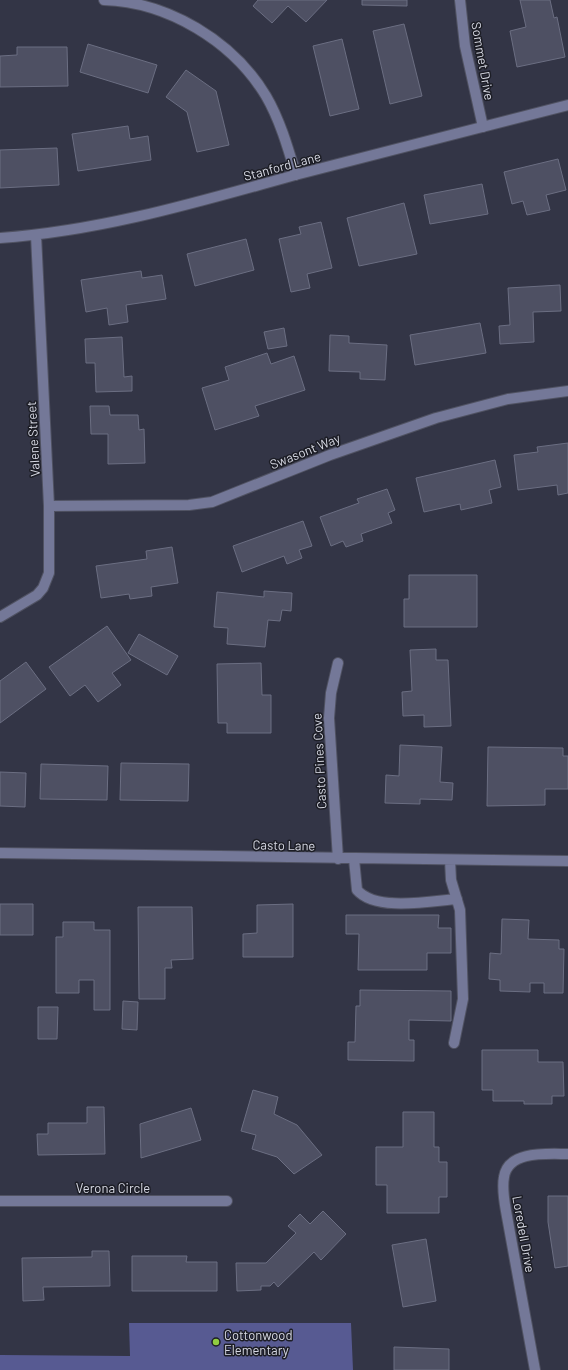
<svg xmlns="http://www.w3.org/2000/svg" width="568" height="1370" viewBox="0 0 568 1370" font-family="Barlow,sans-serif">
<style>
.green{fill:#575a92}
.building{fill:#4e5063;stroke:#6b6e82}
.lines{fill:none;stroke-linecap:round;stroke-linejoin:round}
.minor-casing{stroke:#505262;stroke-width:12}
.minor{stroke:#747898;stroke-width:10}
.poi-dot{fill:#90cd40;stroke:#1c1d25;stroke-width:1.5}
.labels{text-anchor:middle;stroke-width:3;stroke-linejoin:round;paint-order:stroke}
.street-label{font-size:13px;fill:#d6d8e3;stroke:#1c1d25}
.poi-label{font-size:13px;fill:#d6d8e3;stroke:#1c1d25;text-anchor:start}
</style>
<rect width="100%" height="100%" fill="#333546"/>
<path class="green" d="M129,1323h222l2,47h-353v-15l130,1z"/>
<path class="building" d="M258,0h69l-21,22 -18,-16 -16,17 -19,-17z
M362,0h45v6l-45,-1z
M520,0h30l4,18 3,-1 8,40 -48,10 -7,-36 16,-4z
M404,24l18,72 -32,8 -17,-73z
M342,39l17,70 -29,7 -17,-70z
M88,44l69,21 -9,28 -68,-21z
M17,47h50l1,39 -68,1v-31l17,-1z
M186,70l30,21 13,54 -32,7 -10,-40 -21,-15z
M128,126l2,13 18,-3 3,24 -73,11 -6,-37z
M57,148l2,37 -59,3v-38z
M558,159l8,31 -20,5 4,15 -23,5 -4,-14 -11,3 -8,-32z
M482,184l6,30 -58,10 -6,-29z
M404,203l13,51 -58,12 -12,-48z
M321,222l11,46 -25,6 3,14 -19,4 -12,-53 22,-5 -2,-7z
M246,239l8,31 -59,16 -8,-32z
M141,271l1,7 20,-3 4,24 -40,6 2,17 -19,3 -2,-17 -21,4 -5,-32z
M560,285l1,26 -28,1 1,30 -34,2 -1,-18 11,-1 -2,-37z
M480,323l6,30 -71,12 -5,-30z
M284,328l3,18 -19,3 -4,-17z
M330,335l19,1v7l38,2 -2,35 -25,-1v-7l-31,-1z
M122,337l2,40 8,-1v15l-36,1 -1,-29h-9l-1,-24z
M267,353l4,11 23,-8 11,34 -50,16 4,10 -44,14 -13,-42 27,-8 -4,-13z
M90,406h19l1,9h28l1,15 5,-1 1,34 -37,1v-30h-17z
M568,443v50l-10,2 -1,-10 -39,5 -4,-35 24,-3 -1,-5z
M495,460l6,27 -12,3 3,13 -31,7 -1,-6 -36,8 -8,-34z
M387,489l8,21 -7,3 4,10 -31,11 2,7 -17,6 -3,-6 -12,5 -11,-29 39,-14 -2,-4z
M303,521l9,25 -13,4 3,8 -15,6 -3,-8 -42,16 -9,-26z
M172,547l6,36 -27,4 1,9 -22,3 -1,-5 -28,4 -5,-32 51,-7 -1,-8z
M409,575h68v52h-73v-28h5z
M264,591l28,2 -1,18 -9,-1 -2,11 -12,-1 -3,27 -38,-3 1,-16 -14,-1 3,-35 47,5z
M107,626l24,34 -19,13 9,12 -23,17 -13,-17 -15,11 -21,-29z
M139,634l39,22 -11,19 -39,-22z
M436,649v11h12l3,66 -27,1v-12l-21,1 -1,-24 10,-1 -2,-41z
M26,662l20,27 -46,34v-42z
M261,663l1,32h9v38h-44v-10h-9l-1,-59z
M400,745l42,2 -2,35 13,1 -1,17 -32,-1v5l-35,-1 1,-28 13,1z
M488,747l75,1v8h5v33h-23v16l-58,1z
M121,763l68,1 -1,37 -68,-1z
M41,764l67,2 -1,34 -67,-1z
M0,772l26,1 -1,34 -25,-1z
M0,904h33v31h-33z
M293,904v53h-50v-23l14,-1v-28z
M138,907h54l1,52 -22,1 1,8h-7v31h-26z
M346,915h93l-1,13h13v25h-24v17h-69l1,-36h-13z
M502,919l27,1 -1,19 31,1v9h5l-1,44h-19v-10h-14v9l-30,-1v-11l-11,-1 1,-26 11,1z
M63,922h31v8h16v80h-16v-30h-15v13h-23v-56h7z
M360,990l91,1v30l-42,-1v20h5v21l-66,-1v-18h7l1,-36h4z
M123,1001l15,1 -1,28 -15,-1z
M38,1007h20l-1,32h-19z
M482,1050h56v12h25l1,34h-12v8h-28v-3h-31v-11h-11z
M253,1090l25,7 -4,17 23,11 25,30 -28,19 -17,-17 -25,-8 4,-14 -15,-4z
M87,1107h17l1,47 -67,1 -1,-21h11v-11h39z
M191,1108l10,32 -60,18 -1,-34z
M403,1112h31v35h5v15h8v35h-8v16h-52v-28h-11v-38h27z
M548,1196h20v70l-13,2 -7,-46z
M323,1211l23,23 -25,26 -7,-8 -36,35 -4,-5 -4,4h-9v4l-24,1 -1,-28h30l30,-30 -8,-7 12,-12 10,10z
M426,1239l10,62 -33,6 -11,-62z
M92,1251h17l1,35 -67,1 1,13 -21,1 -1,-43 70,-1z
M132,1256h55l-1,6h31v29h-85z
M394,1347l55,2v21h-55z"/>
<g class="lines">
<defs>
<path id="minor" d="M104,0c64,2 129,41 162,96 14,24 22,52 30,79
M460,0l5,46 18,81
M0,238c101,-7 198,-36 295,-63 91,-24 182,-47 273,-70
M49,506l140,-1 23,-3 118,-47 106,-37 72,-19 60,-8
M0,617l37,-22 6,-7 6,-15v-67l-13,-271
M338,663l-7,30 -2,25 9,141
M0,853l568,8
M354,859l3,31c19,22 74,11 100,9
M450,860l1,20 9,30 3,89 -9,44
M0,1201h227
M535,1370l-29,-159c-2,-11 -4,-23 -2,-34 4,-27 44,-23 64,-23"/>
</defs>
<use href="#minor" class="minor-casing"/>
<use href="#minor" class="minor"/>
</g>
<circle class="poi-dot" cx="216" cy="1342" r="4"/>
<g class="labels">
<g class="street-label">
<text transform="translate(483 61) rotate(80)" y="5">Sommet Drive</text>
<text transform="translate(282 166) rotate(-15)" y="5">Stanford Lane</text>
<text transform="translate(33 439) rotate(-93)" y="5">Valene Street</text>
<text transform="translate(305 451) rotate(-22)" y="5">Swasont Way</text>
<text transform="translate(319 761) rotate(-93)" y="5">Casto Pines Cove</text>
<text transform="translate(284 845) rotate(1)" y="5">Casto Lane</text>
<text x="113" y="1193">Verona Circle</text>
<text transform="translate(524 1234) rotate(80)" y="5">Loredell Drive</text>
</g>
<g class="poi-label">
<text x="224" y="1340">Cottonwood<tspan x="224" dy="15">Elementary</tspan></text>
</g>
</g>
</svg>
